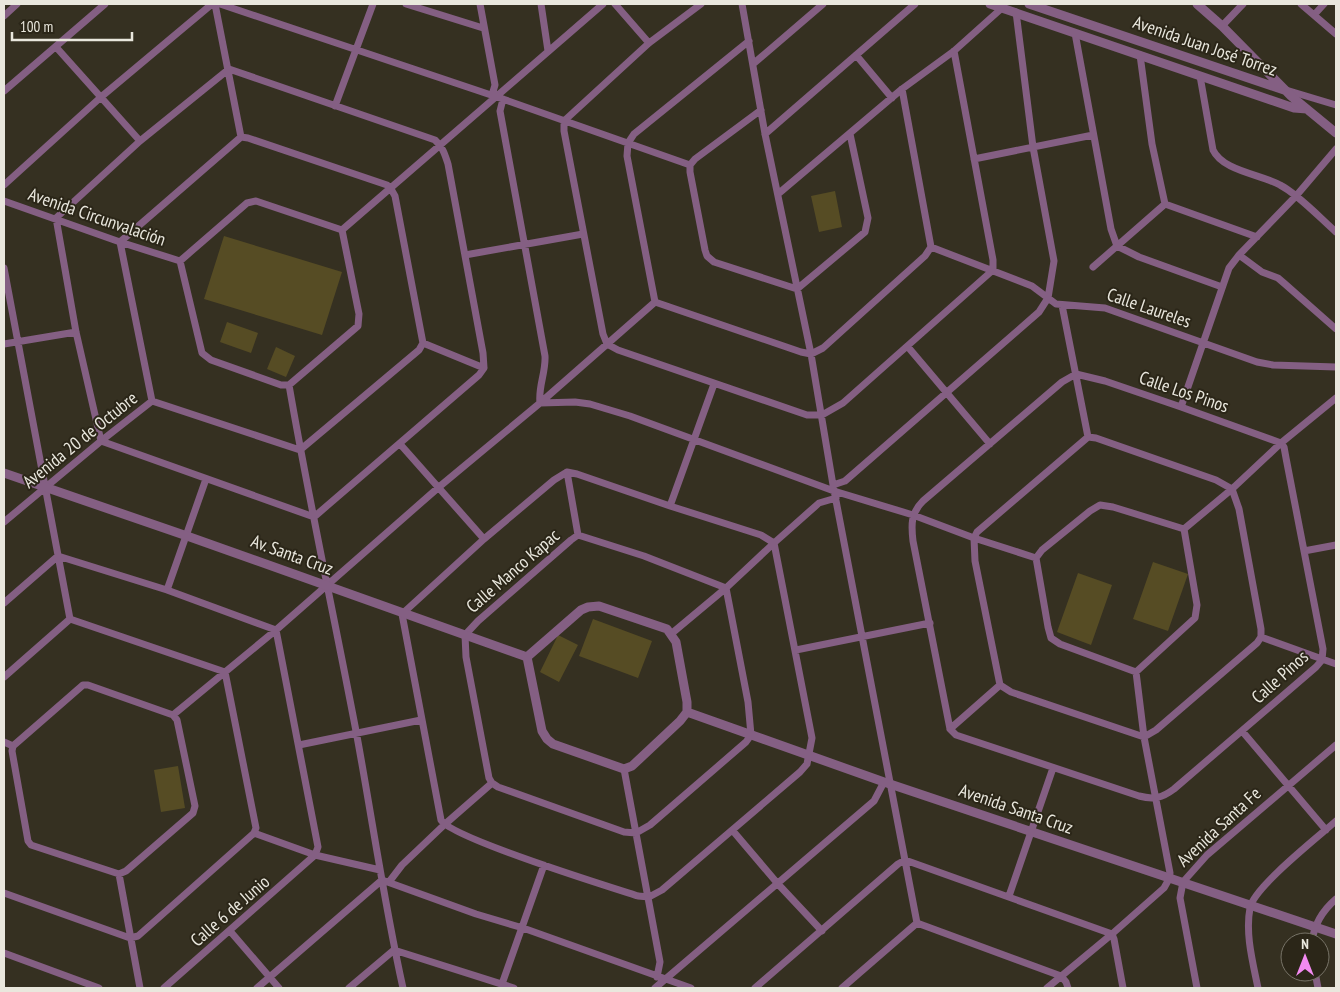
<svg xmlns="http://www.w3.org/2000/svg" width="1340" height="992" viewBox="0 0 1340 992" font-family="'PT Sans Narrow',sans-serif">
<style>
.green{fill:#564c24}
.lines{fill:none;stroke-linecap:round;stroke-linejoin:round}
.minor{stroke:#845f83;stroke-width:7}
.tertiary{stroke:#845f83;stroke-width:9}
.labels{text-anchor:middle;stroke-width:4;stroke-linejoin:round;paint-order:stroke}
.street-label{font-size:18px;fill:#e9e7dd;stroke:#2b2618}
</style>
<rect width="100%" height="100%" fill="#353021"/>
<path class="green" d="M835,191l7,36 -23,5 -8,-36z
M224,236l118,36 -20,63 -118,-36z
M227,322l31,11 -7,20 -31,-11z
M276,347l19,9 -9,21 -19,-8z
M1153,562l35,12 -20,57 -35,-12z
M1078,573l34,12 -21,60 -34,-13z
M593,619l59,22 -14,37 -59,-22z
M558,635l20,10 -19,37 -19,-10z
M178,766l7,42 -24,4 -7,-42z"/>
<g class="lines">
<path class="minor" d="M215,4l26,133
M220,4l277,93 193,68
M406,4l77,24
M480,4l15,81 -3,10
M541,4l7,47
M615,4l34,39
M701,4l-52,39 -85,78v10l39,203 4,10 11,6 189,65h15l21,-12 150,-133v-10l-39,-209
M742,4l23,130 46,220 22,131 84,438
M1301,4l35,30
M1314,15l10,-11
M4,16l13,-12
M1222,26l21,-22
M1075,33l36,196 6,17 22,11 83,30
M56,47l84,94
M856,55l36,43
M1140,55l12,89 13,60 92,33
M753,64l70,-60
M229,69l206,71c8,7 10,15 13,24l35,189 1,15 -5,7 -165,142 -213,-76 -25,-109 -20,-114 84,-77z
M1200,76l13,74c10,21 47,24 67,35 18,9 41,34 56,47
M1286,90l50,15
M4,91l101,-87
M503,99l-3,12 45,245c1,16 -7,31 -5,47
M335,106l38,-102
M761,110l-66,49 -5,6v7l15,78 2,6 7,6 83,27 68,-57 3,-14 -18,-84
M765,134l150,-130
M241,137l7,1 139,47 4,4 4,7 27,142 1,5 -4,7 -119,100 -148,-49 -32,-159z
M974,159l119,-24
M4,185l97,-88 111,-93
M778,194l124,-105 52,-38 48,-43
M4,201l116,41 60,19
M256,201l86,29 17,84 -1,12 -69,59h-8l-70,-25 -9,-7 -22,-92 67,-58z
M342,230l261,-226
M931,247l101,39 24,18 49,4 152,54 16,3 63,2
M465,255l118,-21
M1239,255l23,17 16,6 7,6 51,45
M1093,267l72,-63
M4,268l66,351
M655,302l146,50 10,2 12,-6 102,-92 6,-9 -29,-158
M655,302l-28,-146 1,-13 6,-9 115,-93
M1062,305l26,132
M423,343l61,25
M4,344l72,-12
M908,347l82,97
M1076,374l29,7 76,26 100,36 3,4 2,11 37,191 -1,11 -6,7 -142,122c-12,9 -20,11 -35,7l-183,-61 -6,-6 -37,-188c-2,-17 -2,-28 10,-40l139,-119z
M289,385c20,116 45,231 67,346 16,86 28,172 47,257
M540,403l35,-1 15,2 40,12 204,75 79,24 61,23 62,20
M1181,407l48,-139 10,-13 57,-59 40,-47
M1088,437l8,1 120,42 16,9 7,20 22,120v8l-4,6 -101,87 -12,7 -133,-45 -11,-7 -25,-124 -1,-23 3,-6z
M400,444l84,95
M567,472l11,63
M833,485l12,-4 194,-169 9,-14 6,-37 -21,-114 -17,-135
M1100,505l13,2 71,22 13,76 -2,13 -59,54 -76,-28 -9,-6 -3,-11 -12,-69 6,-8 48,-39z
M670,506l44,-122
M4,522l97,-81 51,-40
M1184,529l48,-40 49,-46 55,-45
M774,543l38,195 -5,26 -7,8 -138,118 -13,7 -11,-1c-28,-9 -187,-58 -197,-76l-39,-206 82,-75 70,-59 13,-8 10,2 93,32 91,29 13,8 45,-40 17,-5
M1304,551l32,-6
M167,590l39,-111
M4,603l54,-47 109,34 109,40 42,217 -3,8
M671,634l55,-46 48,-45
M1261,637l75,27
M796,650l134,-27
M4,677l66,-58
M83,685h5l85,30 4,5 18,86 -2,7 -67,58 -7,3 -88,-29 -3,-4 -16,-90 1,-5z
M173,715l103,-85 163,-143 101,-84 115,-101
M950,729l50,-44
M1242,731l84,99
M4,742l9,4
M299,745l122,-25
M624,769l36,193 -3,15
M492,783l-3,-5 -23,-121 -1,-22 13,-14 93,-81 7,-5 66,21 82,32
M492,783l6,4 126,45 12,1 14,-8 96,-83 5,-7 -3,-33 -22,-114
M733,831l45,53 44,47
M254,833l61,22 65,15
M119,874l21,114
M389,882l13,-17 42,-40 48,-42
M4,893l126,45 8,-2 116,-103 2,-5 -31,-156 -155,-53
M1009,896l44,-128
M917,923l144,53 5,6 2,6
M230,931l49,57
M1312,942c2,-18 10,-31 24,-43
M4,953l95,35
M1315,972l3,16
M502,984l42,-119
M164,988l151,-133
M257,988l125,-108 94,34 47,14 168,60
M349,988l45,-38 120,38
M655,988l219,-187 10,-19
M755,988l143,-124 7,-4 207,74 -65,54
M842,988l75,-65
M1123,988l-9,-49 -2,-5 52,-46 5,-9 1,-6 -26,-136 -8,-65
M1197,988l-17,-90 3,-16 24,-27 129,-110
M1258,988c-5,-25 -13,-54 -8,-80 3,-20 68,-71 86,-87"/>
<path class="tertiary" d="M990,4l304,104 13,1
M1029,4l255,86
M1197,4l25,22 69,70 45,37
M4,473l183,63 340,121
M599,606l68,23 9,13 11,60v10l-7,9 -48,45 -8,3 -71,-25 -6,-5 -5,-8 -15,-74 54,-47 7,-3z
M687,712l197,70 452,152"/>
</g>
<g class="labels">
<g class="street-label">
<text transform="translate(1205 46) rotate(19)" y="6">Avenida Juan José Torrez</text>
<text transform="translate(97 217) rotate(19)" y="6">Avenida Circunvalación</text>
<text transform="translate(1149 308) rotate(19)" y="6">Calle Laureles</text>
<text transform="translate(1184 392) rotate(19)" y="6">Calle Los Pinos</text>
<text transform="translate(80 440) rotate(-39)" y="6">Avenida 20 de Octubre</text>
<text transform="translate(292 555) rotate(20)" y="6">Av. Santa Cruz</text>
<text transform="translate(513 571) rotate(-41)" y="6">Calle Manco Kapac</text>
<text transform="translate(1280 677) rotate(-42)" y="6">Calle Pinos</text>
<text transform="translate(1016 809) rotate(19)" y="6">Avenida Santa Cruz</text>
<text transform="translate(1219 827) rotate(-43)" y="6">Avenida Santa Fe</text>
<text transform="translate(230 911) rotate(-41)" y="6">Calle 6 de Junio</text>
</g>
</g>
<rect width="1340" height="992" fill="none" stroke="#e9e7dd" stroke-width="10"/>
<g transform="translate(1305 957)"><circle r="24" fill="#2b2618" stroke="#777367"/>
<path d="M0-4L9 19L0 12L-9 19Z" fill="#f38af1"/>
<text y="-8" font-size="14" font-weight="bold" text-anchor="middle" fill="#e9e7dd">N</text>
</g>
<path d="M12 32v8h120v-8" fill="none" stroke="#e9e7dd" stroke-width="2.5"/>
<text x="20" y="32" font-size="15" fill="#e9e7dd" stroke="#2b2618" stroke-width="4" paint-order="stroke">100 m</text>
</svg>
